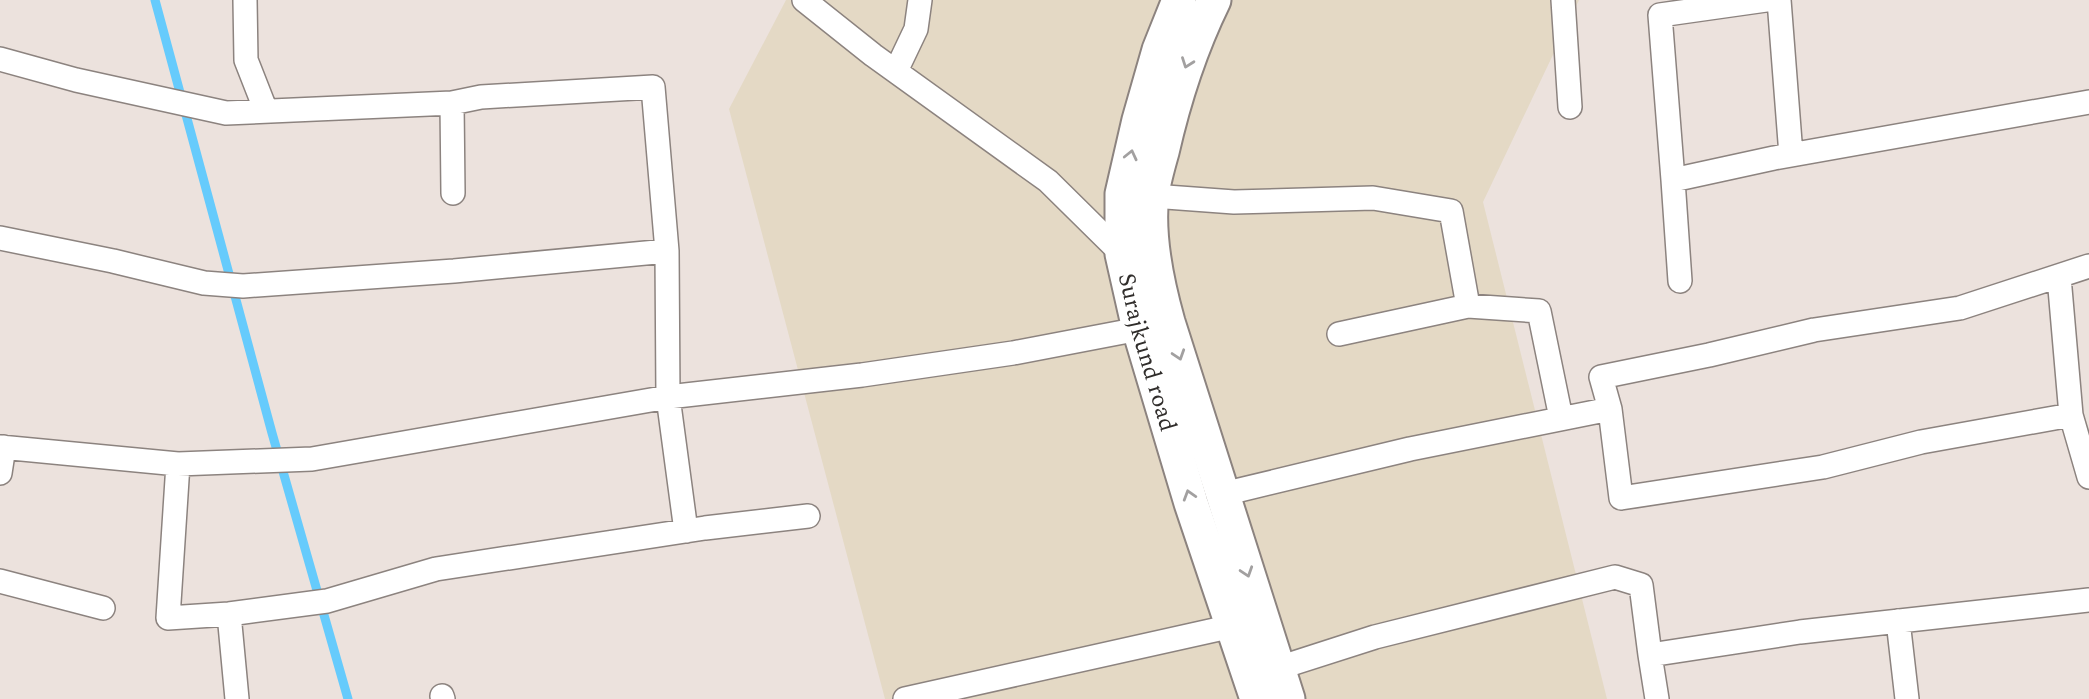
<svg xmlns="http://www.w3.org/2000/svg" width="2089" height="699" viewBox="0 0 2089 699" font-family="Spectral,serif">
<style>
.commercial{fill:#e4d9c5}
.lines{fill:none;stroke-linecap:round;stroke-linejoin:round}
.stream{stroke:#66cbfc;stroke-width:9}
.street-casing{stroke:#8c837f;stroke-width:26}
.secondary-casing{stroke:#8c837f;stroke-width:37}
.street{stroke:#fff;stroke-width:23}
.secondary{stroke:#fff;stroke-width:33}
.oneway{stroke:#a2a0a0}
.labels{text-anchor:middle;stroke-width:5;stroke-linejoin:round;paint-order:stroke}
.street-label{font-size:24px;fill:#302d2b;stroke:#fff}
</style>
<rect width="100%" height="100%" fill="#ece2dd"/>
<path class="commercial" d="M786,0h793l-96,202 124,497h-722l-156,-590z"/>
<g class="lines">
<path class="stream" d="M155,0l117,433 76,266"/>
<defs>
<path id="street" d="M245,0l1,60 20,51
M804,0l69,55 175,126 74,73h6
M1563,0l7,107
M1779,0l12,155
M0,59l76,21 150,33 226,-10 29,-6 172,-10 14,164
M896,71l20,-42 4,-29
M452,103l1,90
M1673,180l-13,-165 106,-15
M1139,195l95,7 139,-4 78,13 17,95 71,5 22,107
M0,238l113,23 91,22 39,3 211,-15 213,-20 1,146 18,134
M1680,281l-7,-101 101,-22 315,-56
M1339,334l129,-28
M1610,409l11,89 202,-31 98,-25 150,-27 -12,-138
M2071,415l18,62
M0,447l178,17 134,-5 356,-62 194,-22 151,-22 126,-24
M178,464l-10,154 61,-4 98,-13 109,-32 269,-41 103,-12
M0,473l4,-26
M1223,494l187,-45 200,-40 -9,-32 108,-22 105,-25 146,-22 129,-42
M0,581l103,27
M229,614l8,85
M1898,621l9,78
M1650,655l7,44
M1266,672l109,-35 240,-60 26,8 9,70 150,-23 289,-32
M442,696l1,3
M905,699l341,-76"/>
<g id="secondary">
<path id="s1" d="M1179,0l-20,50 -20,70 -17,74v60l17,75 52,174 66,196"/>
<path d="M1214,0c-24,49 -40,99 -52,152 -4,14 -8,28 -10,42 -5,41 5,89 16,128l120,377"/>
</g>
</defs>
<use href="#street" class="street-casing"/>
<use href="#secondary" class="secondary-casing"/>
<use href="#street" class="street"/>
<use href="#secondary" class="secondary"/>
</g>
<defs><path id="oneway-chevron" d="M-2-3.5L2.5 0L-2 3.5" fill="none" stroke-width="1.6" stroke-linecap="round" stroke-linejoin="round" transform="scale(1.75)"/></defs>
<g class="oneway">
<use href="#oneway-chevron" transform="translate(1187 63) rotate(110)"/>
<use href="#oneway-chevron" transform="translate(1131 155) rotate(-77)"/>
<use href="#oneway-chevron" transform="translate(1179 355) rotate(72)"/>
<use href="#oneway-chevron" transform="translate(1189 495) rotate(-107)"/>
<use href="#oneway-chevron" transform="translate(1247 572) rotate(72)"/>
</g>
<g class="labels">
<g class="street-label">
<text dy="8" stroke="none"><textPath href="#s1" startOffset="364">Surajkund road</textPath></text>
</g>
</g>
</svg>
